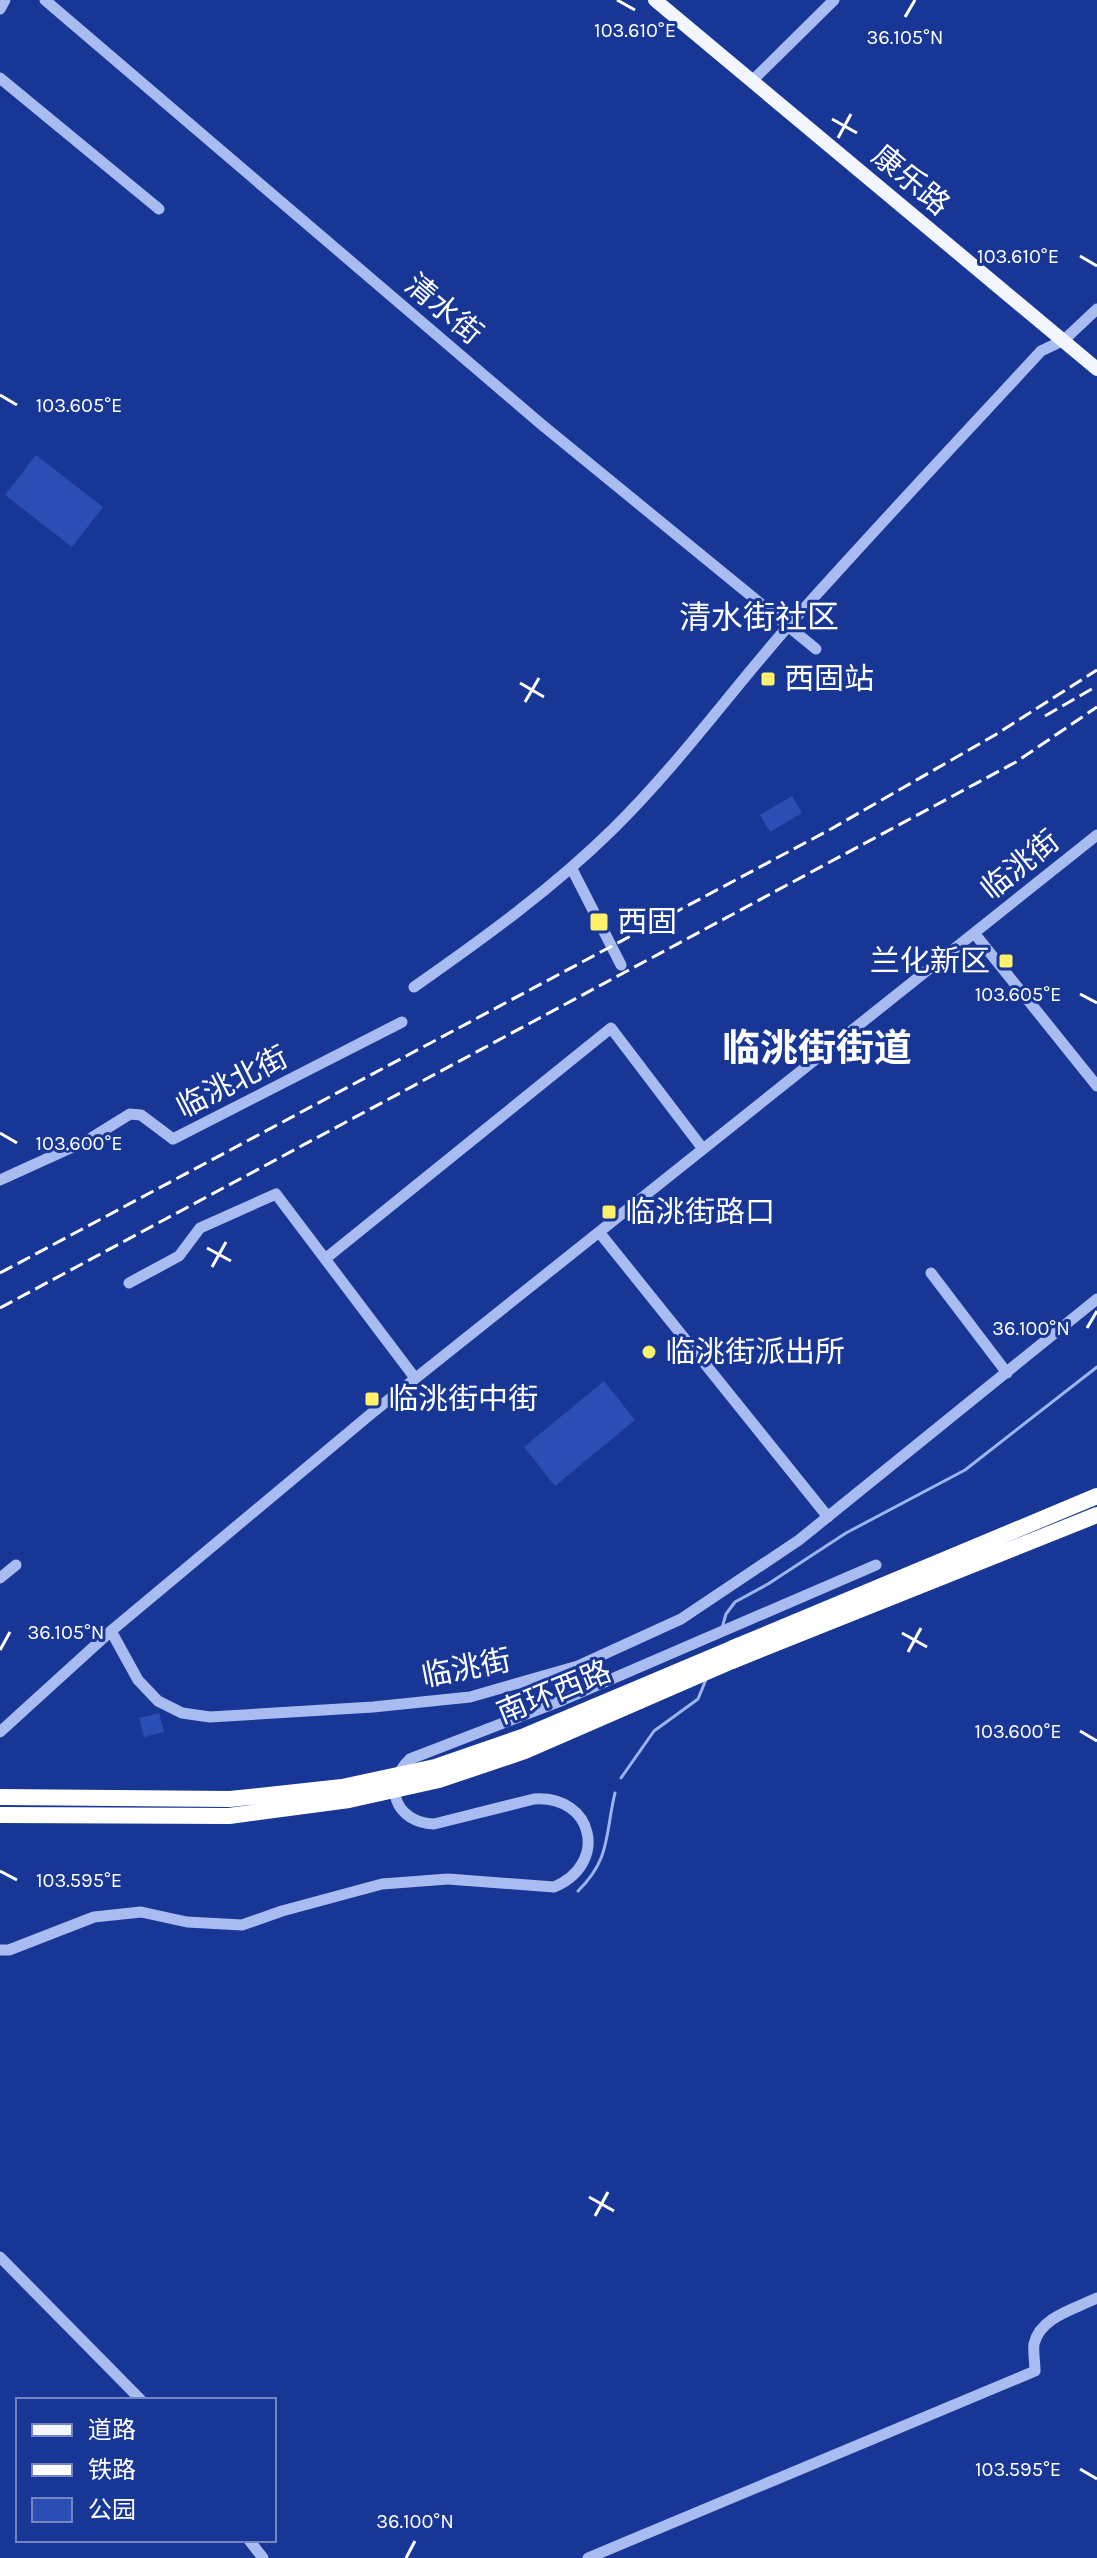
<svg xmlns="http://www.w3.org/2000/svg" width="1097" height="2558" viewBox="0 0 1097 2558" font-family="Karla,'Noto Sans SC',sans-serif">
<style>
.green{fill:#2b4eb4}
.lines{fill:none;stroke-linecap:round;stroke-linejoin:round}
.stream{stroke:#9cb4f3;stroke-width:3}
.minor{stroke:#a9bcf1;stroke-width:11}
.major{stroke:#f3f5ff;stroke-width:14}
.highway{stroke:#fff;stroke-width:16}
.rail{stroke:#fff;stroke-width:3;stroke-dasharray:14 6;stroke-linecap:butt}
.highway-bridge{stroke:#fff;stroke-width:16}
.ticks{fill:none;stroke:#fff;stroke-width:3}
.poi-dot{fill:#fff169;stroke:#183695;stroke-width:3}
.labels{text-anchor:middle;stroke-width:6;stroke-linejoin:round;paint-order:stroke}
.street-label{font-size:30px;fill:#fff;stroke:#183695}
.poi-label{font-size:30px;fill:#fff;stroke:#183695;text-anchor:start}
.neighbourhood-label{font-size:32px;fill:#fff;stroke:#183695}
.district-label{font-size:38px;font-weight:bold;fill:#fff;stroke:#183695}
.ticks-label{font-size:20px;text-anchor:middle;fill:#fff;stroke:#183695;stroke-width:6;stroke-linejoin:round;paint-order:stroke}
</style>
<rect width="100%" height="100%" fill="#183695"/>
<path class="green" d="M36,455l67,52 -31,40 -67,-52z
M792,796l10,17 -32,19 -10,-17z
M604,1381l31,39 -80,66 -31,-39z
M159,1713l5,19 -20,5 -5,-19z"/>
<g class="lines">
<path class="stream" d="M722,1628l4,-14 9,-12 33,-18 78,-51 119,-63 132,-103
M621,1778l33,-47 44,-32 9,-22
M578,1891c33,-32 27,-57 37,-98"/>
<path class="minor" d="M45,0l496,424 275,225
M0,9l5,-9
M0,78l159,131
M752,81l82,-81
M572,869l49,96
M974,933l123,153
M414,987c70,-49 138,-98 199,-158 65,-64 118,-138 178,-206 82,-92 167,-182 250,-272l23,-11 33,-31
M0,1180l88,-40 42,-26 11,1 32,24 229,-117
M599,1232l229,285
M325,1259l286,-231 92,121
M931,1273l76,100
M129,1283l50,-27 21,-28 76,-34 139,184
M0,1578l16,-13
M111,1631l27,49 20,21 24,12 28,4 163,-10 97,-10 108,-31 103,-47 118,-79 298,-241
M0,1732l111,-101 261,-218 725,-578
M0,1950h9l85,-33 47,-5 46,10 55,3 40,-14 100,-27 66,-5 106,8c55,-23 40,-92 -20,-88l-100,25c-39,-2 -52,-38 -24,-65l153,-59 313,-135
M0,2257l141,143
M249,2540l14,18
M588,2558l447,-187c0,-8 -2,-19 -1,-27 6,-27 41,-35 63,-46"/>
<path class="major" d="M655,0l442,369"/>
<path class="highway" d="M733,1648l364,-152
M732,1661l365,-146"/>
<path class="rail" d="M1045,716l52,-30
M0,1273l831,-444 164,-94 102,-65
M0,1308l1016,-546 81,-55"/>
<path class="highway-bridge" d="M0,1797l230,2 112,-12 93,-20 87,-30 211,-89
M0,1815l229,1 120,-16 90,-20 86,-29 207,-90"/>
</g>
<path class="ticks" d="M617,0l18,10M905,17l10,-17M832,119l25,14M838,138l13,-24M1080,256l17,10M0,395l17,10M520,683l24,14M525,702l14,-24M1080,994l17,9M0,1133l17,10M207,1248l24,13M212,1267l14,-25M1087,1328l10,-17M902,1633l25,14M0,1650l10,-18M908,1652l13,-24M1080,1731l17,10M0,1871l17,9M589,2197l25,14M595,2216l13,-24M1080,2469l17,10M406,2558l9,-17"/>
<g class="poi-dot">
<rect x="760" y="671" width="16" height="16" rx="4"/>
<rect x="589" y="912" width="20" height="20" rx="4"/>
<rect x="998" y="953" width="16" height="16" rx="4"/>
<rect x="601" y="1204" width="16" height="16" rx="4"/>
<circle cx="649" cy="1352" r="8"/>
<rect x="364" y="1391" width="16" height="16" rx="4"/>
</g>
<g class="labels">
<g class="street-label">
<text transform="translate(911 180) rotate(40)" y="10">康乐路</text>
<text transform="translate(444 309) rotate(40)" y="10">清水街</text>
<text transform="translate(1020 865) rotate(-39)" y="10">临洮街</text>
<text transform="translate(232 1082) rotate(-27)" y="10">临洮北街</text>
<text transform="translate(466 1668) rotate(-11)" y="10">临洮街</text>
<text transform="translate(554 1692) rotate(-22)" y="10">南环西路</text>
</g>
<g class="poi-label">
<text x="784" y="689">西固站</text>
<text x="617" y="932">西固</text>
<text x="990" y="971" text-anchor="end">兰化新区</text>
<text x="625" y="1222">临洮街路口</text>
<text x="665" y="1362">临洮街派出所</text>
<text x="388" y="1409">临洮街中街</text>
</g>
<g class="neighbourhood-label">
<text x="759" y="628">清水街社区</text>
</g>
<g class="district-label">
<text x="817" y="1061">临洮街街道</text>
</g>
</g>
<g class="ticks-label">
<text x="635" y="37">103.610°E</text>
<text x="905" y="44">36.105°N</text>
<text x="1018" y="263">103.610°E</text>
<text x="79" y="412">103.605°E</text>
<text x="1018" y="1001">103.605°E</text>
<text x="79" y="1150">103.600°E</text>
<text x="1031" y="1335">36.100°N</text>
<text x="66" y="1639">36.105°N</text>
<text x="1018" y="1738">103.600°E</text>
<text x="79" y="1887">103.595°E</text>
<text x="1018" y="2476">103.595°E</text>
<text x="415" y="2528">36.100°N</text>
</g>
<rect x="16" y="2398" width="260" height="144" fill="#183695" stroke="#7486bf" stroke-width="2"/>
<rect x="32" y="2424" width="40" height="12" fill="#f3f5ff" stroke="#7486bf" stroke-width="2"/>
<text x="88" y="2438" font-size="24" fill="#ffffff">道路</text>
<rect x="32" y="2464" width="40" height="12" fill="#ffffff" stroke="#7486bf" stroke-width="2"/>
<text x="88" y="2478" font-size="24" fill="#ffffff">铁路</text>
<rect x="32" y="2498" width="40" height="24" fill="#2b4eb4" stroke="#7486bf" stroke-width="2"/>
<text x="88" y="2518" font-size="24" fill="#ffffff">公园</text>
</svg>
